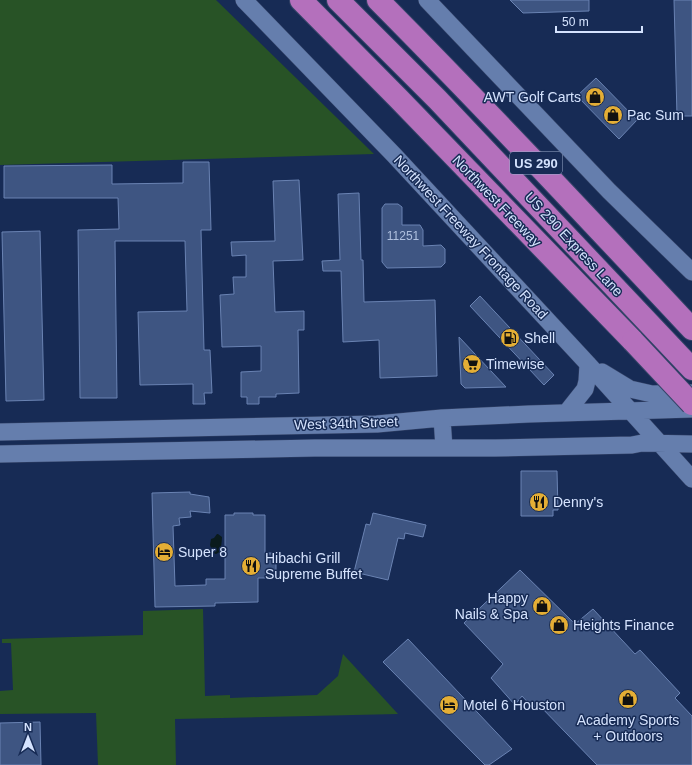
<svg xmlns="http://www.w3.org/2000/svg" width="692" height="765" viewBox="0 0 692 765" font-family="Arial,sans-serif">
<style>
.green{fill:#285326}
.water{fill:#0a1b1d}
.building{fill:#3e5582;stroke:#6a83b3}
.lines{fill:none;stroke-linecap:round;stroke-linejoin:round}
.secondary-casing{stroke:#354468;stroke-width:18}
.motorway-casing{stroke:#354468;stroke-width:24}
.secondary{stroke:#657ead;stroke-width:17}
.motorway{stroke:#b470bc;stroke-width:22}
.motorway-bridge-casing{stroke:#354468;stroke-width:24;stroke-linecap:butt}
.motorway-bridge{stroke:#b470bc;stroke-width:22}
.labels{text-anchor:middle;stroke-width:3;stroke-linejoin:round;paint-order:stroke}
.number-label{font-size:12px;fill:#afc0df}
.shield{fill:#172b55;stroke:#9caccb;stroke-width:1}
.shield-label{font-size:13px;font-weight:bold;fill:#d5e3fe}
.poi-label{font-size:14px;fill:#d5e3fe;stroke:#172b55;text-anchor:start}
.street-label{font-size:14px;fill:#d5e3fe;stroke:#172b55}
</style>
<rect width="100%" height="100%" fill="#172b55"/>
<path class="green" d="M0,0h216l158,154 -374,11z
M203,609l2,87 25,-1v3l87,-3 21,-19 5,-22 55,60 -223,5 1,46h-78l-2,-52 -96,1v-23l13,-1 -2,-47h-9v-4l141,-4v-24z"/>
<path class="water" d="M217,534h1l4,3c0,2 -1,13 -2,15l-4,2 -3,-1 -3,-8 1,-6 3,-1z"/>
<path class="building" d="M510,0h79v11l-66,2z
M674,0h18v116h-15z
M596,78l41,42 -18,19 -42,-43z
M183,162h26l2,68h-10l3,120h6l2,43h-8l1,11h-12v-20l-53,1 -2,-73 49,-1 -2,-70h-70l2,157h-37l-2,-168 41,-1 -1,-31h-114v-32l108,-1v19l71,-1z
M299,180l4,80 -30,1 2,51 29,-1v19h-6l1,63 -23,1v3h-17v7h-12v-7h-6v-25l20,-1v-25l-39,1 -2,-52 14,-1 -1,-17h13v-22l-14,1 -1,-14 44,-1 -2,-60z
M359,193l2,67h2l1,42 71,-2 2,76 -57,2 -1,-38 -36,2 -2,-71h-18l-1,-10 18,-1 -2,-66z
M385,204h13l4,3v18h18l3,5v16l18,-1 4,4v14l-4,4 -54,1 -5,-6v-54z
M40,231l4,169 -38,1 -4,-169z
M480,296l74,79 -10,10 -74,-79z
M459,337l47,50 -41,1 -4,-4z
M521,471h36l1,39h-5v6h-32z
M190,492v2l19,3 1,16 -20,-2 1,6 -12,1 1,7 -7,1 2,60 31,-1v-6h19v-64h9v-2h19v2h12v38h11v25h-18v24l-43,1v3l-60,1 -3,-114z
M373,513l53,12 -3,12 -18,-4 -1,6 -6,-1 -10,42 -34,-8 12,-48 4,1z
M520,570l55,54 18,-15 42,45 5,-4 40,43 -5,5 17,18v49h-95l-59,-61 -5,4 -11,-12 -7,9 -24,-27 12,-14 -39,-41z
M408,639l104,110 -23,16h-4l-102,-103z
M40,722l1,43h-41v-42z"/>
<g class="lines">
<defs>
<path id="secondary" d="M244,0l150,155 194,209 104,115
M427,0l182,191 83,81
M602,372l28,17 22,5 39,-1
M566,413l19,-24 2,-8 1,-17
M442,418l2,30
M0,432l377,-8 65,-6 87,-4 163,-5
M0,454l315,-6h180l137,-3 10,-2 50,1"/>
<path id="motorway" d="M301,0l97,98 235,243
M338,0l99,99 255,270
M378,0c107,108 210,218 314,329"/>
</defs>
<use href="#secondary" class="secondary-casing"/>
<use href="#motorway" class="motorway-casing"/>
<use href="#secondary" class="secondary"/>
<use href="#motorway" class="motorway"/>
<defs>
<path id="motorway-bridge" d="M633,341l59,63"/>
</defs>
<use href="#motorway-bridge" class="motorway-bridge-casing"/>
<use href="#motorway-bridge" class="motorway-bridge"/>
</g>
<defs>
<symbol id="shop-disc" viewBox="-11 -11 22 22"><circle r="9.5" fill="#e4ae35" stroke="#172b55"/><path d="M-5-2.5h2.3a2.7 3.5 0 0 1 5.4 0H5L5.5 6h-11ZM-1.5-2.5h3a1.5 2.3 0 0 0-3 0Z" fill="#111"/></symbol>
<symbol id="fuel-disc" viewBox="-11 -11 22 22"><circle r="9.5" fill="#e4ae35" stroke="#172b55"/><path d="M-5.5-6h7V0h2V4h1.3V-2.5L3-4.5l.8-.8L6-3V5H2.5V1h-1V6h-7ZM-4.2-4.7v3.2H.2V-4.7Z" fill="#111"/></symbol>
<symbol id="supermarket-disc" viewBox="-11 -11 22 22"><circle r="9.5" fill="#e4ae35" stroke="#172b55"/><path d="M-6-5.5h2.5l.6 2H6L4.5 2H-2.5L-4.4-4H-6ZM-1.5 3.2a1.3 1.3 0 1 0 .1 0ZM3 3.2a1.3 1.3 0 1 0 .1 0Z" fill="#111"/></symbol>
<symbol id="restaurant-disc" viewBox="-11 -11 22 22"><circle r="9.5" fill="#e4ae35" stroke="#172b55"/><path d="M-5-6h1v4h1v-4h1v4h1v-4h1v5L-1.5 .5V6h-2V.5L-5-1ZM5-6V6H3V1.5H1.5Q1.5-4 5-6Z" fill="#111"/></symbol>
<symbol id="hotel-disc" viewBox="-11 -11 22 22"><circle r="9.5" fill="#e4ae35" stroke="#172b55"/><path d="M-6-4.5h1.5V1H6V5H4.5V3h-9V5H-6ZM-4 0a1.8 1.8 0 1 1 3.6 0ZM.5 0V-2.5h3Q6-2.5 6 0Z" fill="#111"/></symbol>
</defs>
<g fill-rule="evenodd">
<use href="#shop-disc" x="584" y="86" width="22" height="22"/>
<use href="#shop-disc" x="602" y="104" width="22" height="22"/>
<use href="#fuel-disc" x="499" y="327" width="22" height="22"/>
<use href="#supermarket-disc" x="461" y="353" width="22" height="22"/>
<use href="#restaurant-disc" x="528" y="491" width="22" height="22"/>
<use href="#hotel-disc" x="153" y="541" width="22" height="22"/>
<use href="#restaurant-disc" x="240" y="555" width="22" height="22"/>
<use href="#shop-disc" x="531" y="595" width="22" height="22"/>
<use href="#shop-disc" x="548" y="614" width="22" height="22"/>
<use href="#shop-disc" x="617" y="688" width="22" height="22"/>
<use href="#hotel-disc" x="438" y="694" width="22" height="22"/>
</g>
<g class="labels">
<g class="number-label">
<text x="403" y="240">11251</text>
</g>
<rect class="shield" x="510" y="152" width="52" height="22" rx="3"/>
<g class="shield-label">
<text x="536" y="168">US 290</text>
</g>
<g class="poi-label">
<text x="581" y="102" text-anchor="end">AWT Golf Carts</text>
<text x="627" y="120">Pac Sum</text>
<text x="524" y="343">Shell</text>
<text x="486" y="369">Timewise</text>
<text x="553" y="507">Denny's</text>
<text x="178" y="557">Super 8</text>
<text x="265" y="563">Hibachi Grill<tspan x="265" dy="16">Supreme Buffet</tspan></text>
<text x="528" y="603" text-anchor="end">Happy<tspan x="528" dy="16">Nails &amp; Spa</tspan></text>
<text x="573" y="630">Heights Finance</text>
<text x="463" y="710">Motel 6 Houston</text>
<text x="628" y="725" text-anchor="middle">Academy Sports<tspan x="628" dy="16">+ Outdoors</tspan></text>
</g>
<g class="street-label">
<text transform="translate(497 201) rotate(46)" y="5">Northwest Freeway</text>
<text transform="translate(471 237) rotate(47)" y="5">Northwest Freeway Frontage Road</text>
<text transform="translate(574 244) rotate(47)" y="5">US 290 Express Lane</text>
<text transform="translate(346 423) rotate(-2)" y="5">West 34th Street</text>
</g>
</g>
<g transform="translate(28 737)" stroke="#172b55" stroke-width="3" paint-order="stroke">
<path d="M0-3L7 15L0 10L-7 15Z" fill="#d5e3fe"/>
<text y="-6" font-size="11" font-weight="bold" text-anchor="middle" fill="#d5e3fe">N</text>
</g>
<path d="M556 26v6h86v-6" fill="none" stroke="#d5e3fe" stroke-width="2"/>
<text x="562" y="26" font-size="12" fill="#d5e3fe" stroke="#172b55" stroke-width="3" paint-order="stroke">50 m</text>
</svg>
